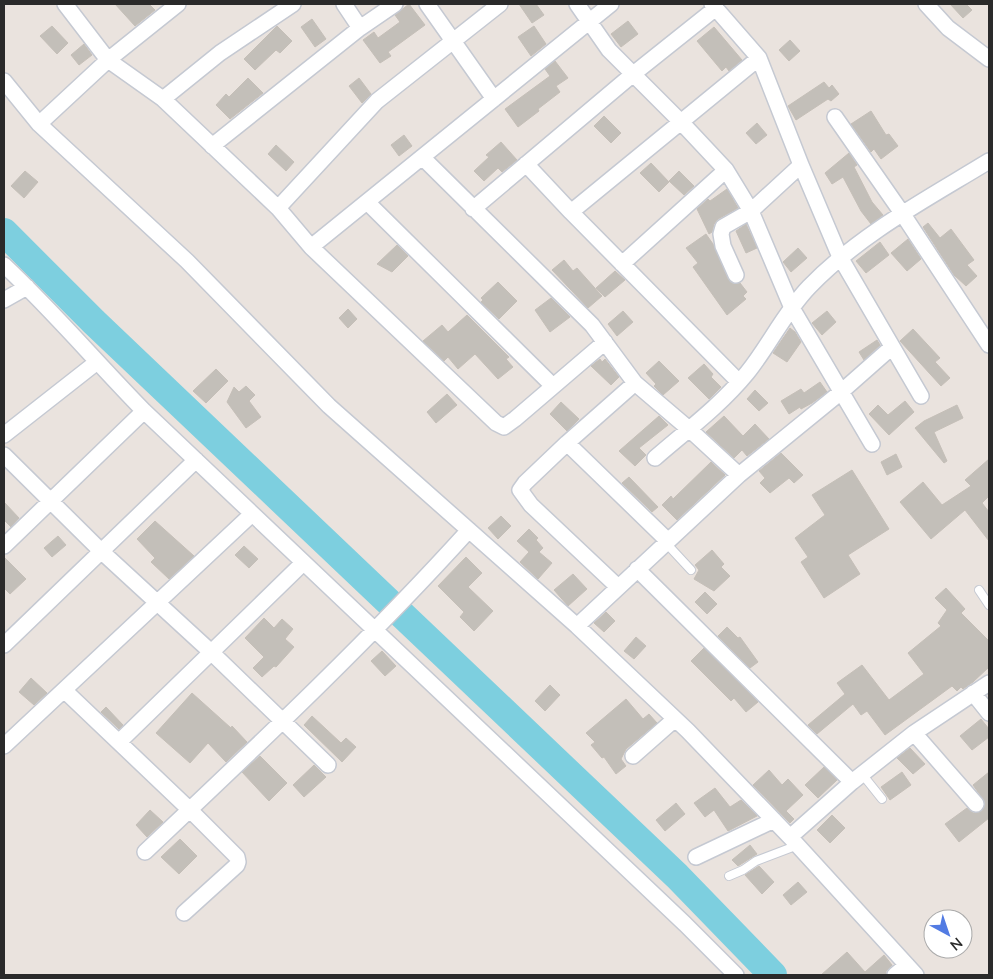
<svg xmlns="http://www.w3.org/2000/svg" width="993" height="979" viewBox="0 0 993 979" font-family="Lato,sans-serif">
<style>
.lines{fill:none;stroke-linecap:round;stroke-linejoin:round}
.river{stroke:#7dcfdf;stroke-width:28}
.building{fill:#c3bfb9;stroke:#c5bfb8}
.lane-casing{stroke:#c5c9d2;stroke-width:10}
.street-casing{stroke:#c5c9d2;stroke-width:18}
.lane{stroke:#fff;stroke-width:8}
.street{stroke:#fff;stroke-width:15}
</style>
<rect width="100%" height="100%" fill="#eae3de"/>
<g class="lines">
<path class="river" d="M4,232l90,90 583,554 96,99"/>
</g>
<path class="building" d="M115,4h34l6,6 -20,16z
M409,4l16,21 -37,27 3,4 -11,7 -17,-23 11,-8 4,6 22,-16 -5,-7z
M519,4h17l8,11 -12,8z
M950,4h16l6,6 -9,8z
M312,19l14,20 -11,8 -14,-20z
M628,21l10,13 -17,13 -10,-13z
M52,26l16,17 -11,11 -17,-18z
M277,26l15,15 -12,12 -4,-3 -21,20 -11,-11z
M534,26l12,18 -15,12 -13,-19z
M714,27l28,33 -13,11 -3,-4 -4,4 -25,-30z
M790,40l10,11 -11,10 -10,-11z
M84,44l8,11 -13,10 -8,-10z
M555,61l13,17 -12,8 4,6 -22,17 1,2 -21,16 -13,-18 45,-33 -5,-7z
M248,78l15,15 -33,26 -14,-14 10,-11 3,3z
M359,78l12,16 -9,9 -13,-17z
M824,82l5,6 3,-3 7,9 -8,7 -3,-2 -32,21 -8,-14z
M871,111l15,24 3,-1 9,12 -17,13 -7,-10 -3,3 -20,-28z
M604,116l17,17 -10,10 -17,-17z
M757,123l10,12 -11,9 -10,-11z
M404,135l8,11 -13,10 -8,-11z
M501,142l16,18 -15,12 -4,-4 -14,13 -10,-10 15,-14 -3,-2z
M276,145l18,17 -8,9 -18,-17z
M849,153l8,12 -3,2 18,35 11,13 -12,9 -10,-13 -18,-34 -11,7 -7,-11z
M651,163l18,19 -10,10 -19,-19z
M25,171l13,11 -14,16 -13,-12z
M679,171l15,15 -10,9 -15,-14z
M727,189l11,19 -20,11 -4,5 -2,8 -3,2 -12,-25 11,-10 2,2z
M928,223l12,15 11,-9 23,31 -7,5 10,11 -11,10 -12,-11 -31,-48z
M746,224l11,24 -11,5 -10,-22z
M706,234l7,10 15,35 7,5 5,-1 7,9 -4,4 3,3 -19,16 -34,-48 5,-4 -12,-15z
M908,239l13,20 -14,12 -16,-18z
M880,242l9,13 -23,18 -10,-12z
M397,245l11,11 -16,16 -15,-8z
M798,248l9,10 -16,14 -8,-10z
M564,260l9,11 4,-3 25,28 -14,12 -36,-38z
M615,271l10,9 -20,17 -9,-9z
M498,282l19,19 -18,18 -18,-17 2,-2 -2,-2z
M551,298l19,19 -20,15 -15,-22z
M348,309l9,10 -9,9 -9,-10z
M623,311l10,11 -16,14 -9,-12z
M827,311l9,11 -14,13 -10,-12z
M467,315l42,42 -3,2 7,8 -15,12 -23,-25 -17,15 -10,-12 -4,4 -21,-20 19,-16 6,7z
M790,328l5,4 6,10 -14,20 -14,-9z
M913,329l27,29 -5,4 15,16 -9,8 -41,-45z
M877,340l3,5 -16,15 -5,-8z
M600,359l2,3 3,-3 14,18 -8,8 -20,-19z
M659,361l20,20 -16,14 -9,-9 2,-2 -10,-11z
M704,364l9,10 -2,3 10,10 -12,12 -21,-21z
M216,369l12,12 -22,22 -13,-12z
M820,382l7,10 -15,11 -11,6 -1,-2 -11,7 -8,-13 20,-12 3,4z
M246,386l9,9 -6,6 12,16 -15,11 -19,-26 7,-15 5,5z
M755,390l13,13 -9,8 -12,-12z
M447,394l10,11 -21,18 -9,-11z
M905,401l9,11 -25,23 -20,-21 9,-9 10,10z
M561,402l18,17 -12,12 -17,-17z
M957,405l6,13 -29,14 13,29 -3,2 -29,-35 9,-7z
M659,416l9,9 -29,23 7,7 -11,11 -16,-15z
M724,416l19,20 12,-12 14,15 -22,17 -5,-6 -8,8 -28,-26z
M781,453l22,22 -9,8 -5,-5 -19,15 -10,-10 5,-5 -6,-7z
M896,454l6,13 -15,8 -6,-13z
M989,459v37l-7,7 7,9v29l-24,-31 -34,29 -31,-37 23,-20 19,23 29,-19 -6,-6z
M711,462l14,13 -48,45 -15,-15 9,-9 2,3z
M852,470l37,59 -41,26 12,19 -36,24 -23,-36 7,-5 -13,-19 30,-23 -13,-20z
M629,477l29,30 -6,5 -30,-29z
M4,502l15,16 -8,9 -7,-7z
M501,516l10,10 -13,13 -10,-11z
M155,521l39,35 -25,23 -18,-17 4,-4 -18,-19z
M529,529l9,9 -2,2 7,8 -4,4 13,11 -14,16 -18,-17 9,-10 -12,-11z
M58,536l8,9 -14,12 -8,-9z
M244,546l14,13 -9,9 -14,-13z
M712,550l12,14 -3,3 9,9 -16,15 -20,-12 5,-9 -4,-5z
M4,557l22,22 -16,15 -6,-6z
M466,557l16,16 -14,14 25,24 -19,20 -14,-14 4,-5 -26,-26z
M573,574l14,15 -19,17 -14,-16z
M946,588l19,21 -4,4 28,28v26l-16,15 -10,7 -2,-2 -4,4 -5,-5 -67,49 -18,-24 -6,4 -8,-11 -36,30 -9,-9 37,-31 -8,-11 25,-18 27,35 35,-26 -16,-21 33,-27 -3,-3 9,-13 -12,-12z
M705,592l12,12 -10,10 -12,-12z
M606,612l9,9 -11,11 -10,-9z
M264,618l10,10 8,-9 11,10 -8,10 9,8 -18,20 -2,-1 -12,11 -9,-9 11,-11 -19,-19z
M727,627l11,11 2,-1 18,25 -8,6 -32,-32z
M636,637l10,9 -12,13 -10,-8z
M704,648l54,54 -12,10 -12,-14 -3,3 -40,-40z
M382,651l14,15 -11,10 -14,-15z
M31,678l16,15 -13,12 -15,-13z
M550,685l10,10 -15,16 -10,-10z
M192,693l39,35 1,-2 15,16 -21,20 -18,-19 -18,20 -34,-30z
M626,699l17,20 6,-5 8,9 -31,26 -5,10 5,7 -10,8 -12,-17 -2,1 -11,-13 4,-3 -9,-9z
M106,707l17,18 -4,4 -18,-17z
M312,716l29,27 5,-5 10,9 -14,15 -38,-37z
M981,719l8,10v8l-17,13 -12,-14z
M910,748l15,16 -12,10 -16,-16z
M260,756l27,27 -18,18 -27,-29z
M314,765l12,12 -22,20 -11,-12z
M824,767l13,13 -19,18 -13,-13z
M769,770l13,15 6,-6 15,16 -17,16 8,8 -4,4 -37,-38z
M902,772l9,13 -21,15 -9,-13z
M989,772v46l-30,24 -14,-18 22,-16 6,5 9,-2 3,-9 -12,-17z
M715,788l15,19 11,-7 16,16 -29,15 -14,-21 -9,7 -11,-14z
M676,803l9,11 -20,17 -9,-11z
M150,810l13,12 -16,15 -11,-12z
M832,815l13,13 -15,15 -13,-13z
M180,839l17,17 -18,18 -18,-17z
M750,845l7,9 -19,12 -6,-6z
M759,866l15,16 -12,12 -17,-19z
M798,882l9,10 -16,13 -8,-10z
M847,952l18,20 19,-17 8,10 -6,6v4h-65z"/>
<g class="lines">
<defs>
<path id="lane" d="M665,542l26,28
M979,590l10,15
M862,774l20,25
M729,876l14,-6 13,-9 42,-16"/>
<path id="street" d="M65,4l43,56 55,39 115,109 33,39 185,176 8,4 11,-8 90,-77
M344,4l16,24
M427,4l67,95
M577,4l32,46 72,72 45,48 25,41 41,97 80,136
M712,4l47,54 42,107 39,92 81,139
M926,4l22,24 41,31
M4,81l35,43 148,137 142,145 248,220 111,105 102,106 126,138
M163,99l57,-46 73,-49
M835,117l67,96 87,132
M39,124l69,-64 70,-56
M212,146l148,-118 35,-24
M422,157l170,168 43,58 54,46 50,46
M526,164l45,48 168,170
M367,202l186,184
M278,208l99,-107 123,-97
M473,209l159,-134 84,-67
M571,212l188,-154
M311,247l300,-243
M622,264l104,-94
M4,265c49,46 93,98 140,146l541,513 51,51
M736,275l-13,-29 -2,-12 2,-7 28,-16 50,-46
M4,300l23,-13
M4,435l93,-73
M567,443l100,97
M4,455l97,96 110,101 117,113
M655,458c31,-27 65,-52 92,-85 22,-27 37,-60 62,-86 51,-53 118,-88 180,-126
M4,546l140,-135
M637,569l215,213
M618,587l-87,-82 -11,-15 5,-7 42,-40 68,-60
M577,626l162,-151 102,-83 51,-45
M4,645l192,-185
M64,690l126,120 47,47 1,5 -1,3 -53,48
M973,693l16,20
M914,733l62,71
M119,742l184,-179
M4,746l248,-232
M633,756l42,-37
M790,837l62,-55 62,-49 75,-50
M145,852c111,-105 222,-209 324,-322
M696,857l78,-37
M895,975l12,-10"/>
</defs>
<use href="#lane" class="lane-casing"/>
<use href="#street" class="street-casing"/>
<use href="#lane" class="lane"/>
<use href="#street" class="street"/>
</g>
<rect width="993" height="979" fill="none" stroke="#2a2a2a" stroke-width="10"/>
<g transform="translate(948 934) rotate(140)"><circle r="24" fill="#ffffff" stroke="#aaaaaa"/>
<path d="M0-4L9 19L0 12L-9 19Z" fill="#527be3"/>
<text y="-8" font-size="14" font-weight="bold" text-anchor="middle" fill="#2a2a2a">N</text>
</g>
</svg>
